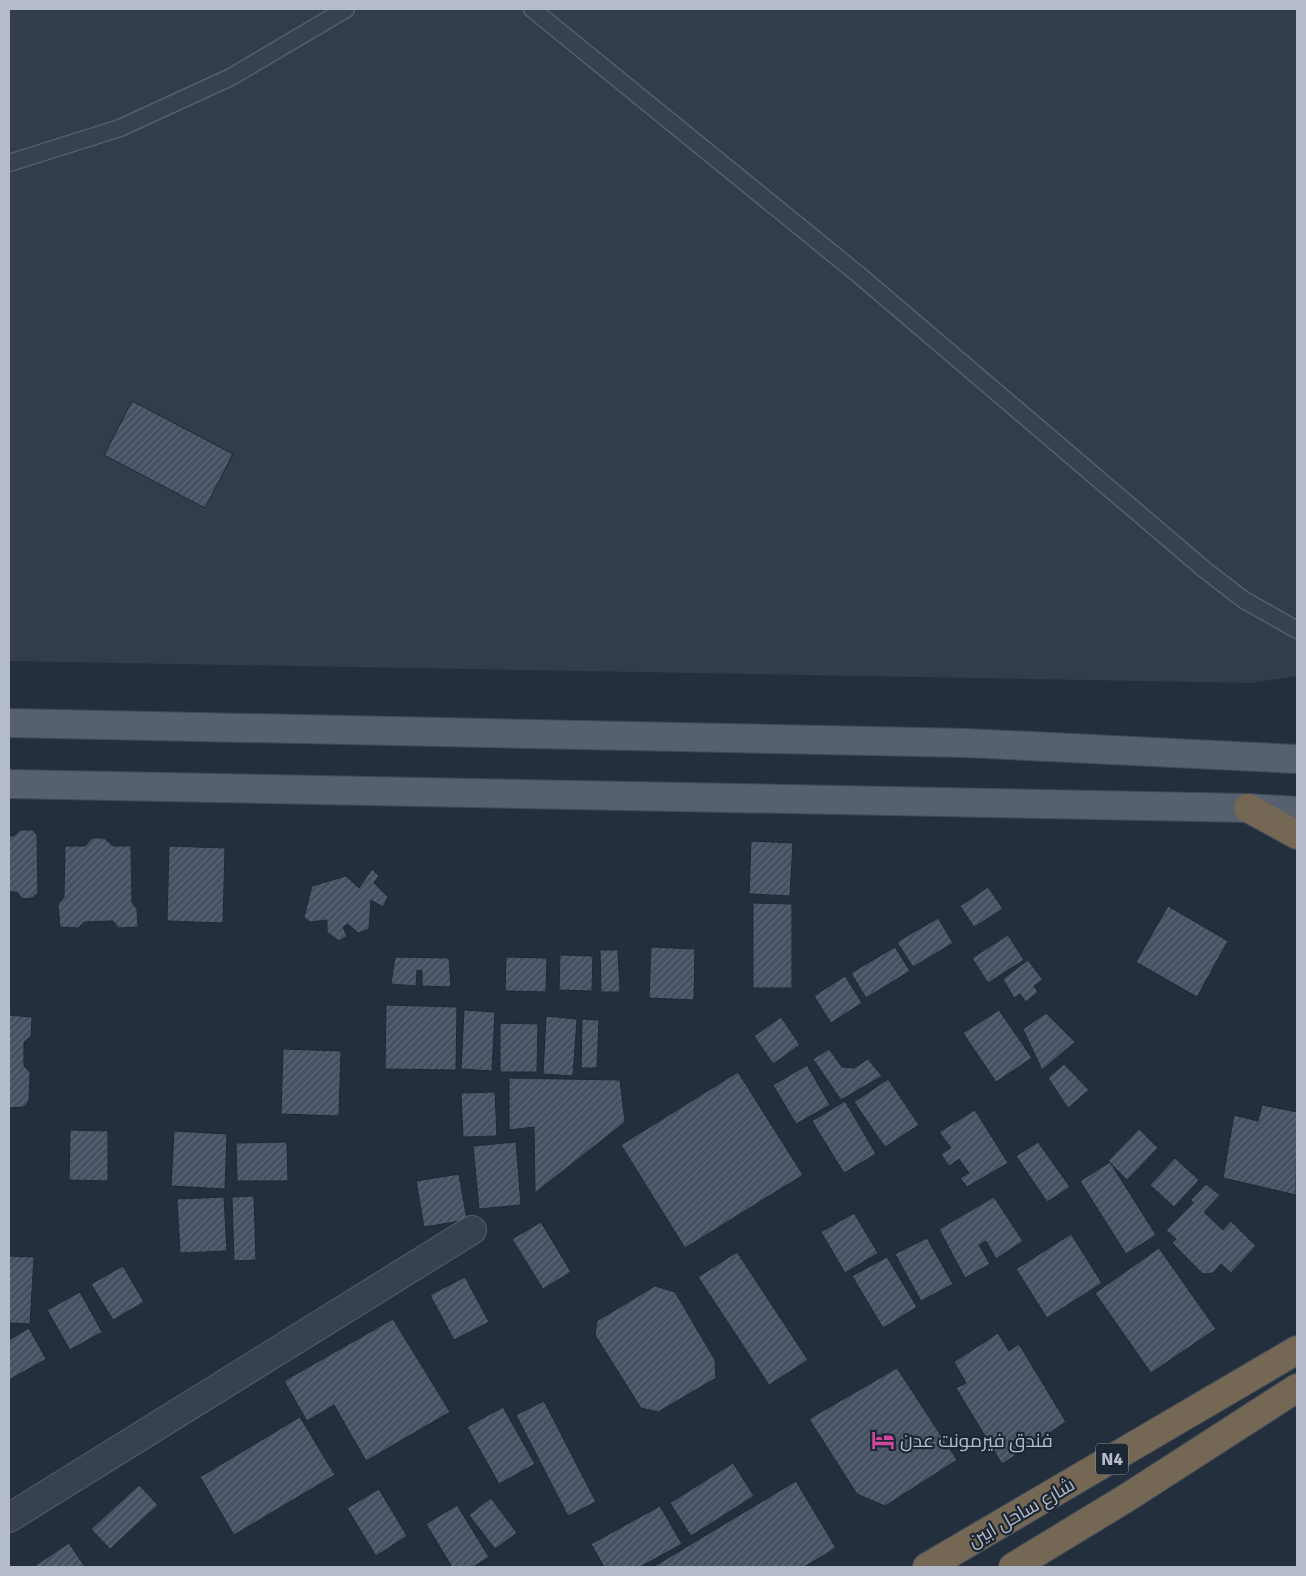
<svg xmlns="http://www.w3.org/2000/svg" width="1306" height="1576" viewBox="0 0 1306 1576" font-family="Signika,Cairo,sans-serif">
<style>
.airport{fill:#323c4b}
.building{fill:url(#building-hatch);stroke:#1f2835}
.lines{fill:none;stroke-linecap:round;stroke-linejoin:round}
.lane-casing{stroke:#565f6c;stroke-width:19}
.street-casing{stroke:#565f6c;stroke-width:30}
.primary-casing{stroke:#414a57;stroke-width:30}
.highway-casing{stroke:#434c59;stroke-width:30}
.lane{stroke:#38414e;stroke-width:16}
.street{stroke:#38414e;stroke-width:28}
.primary{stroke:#56606e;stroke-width:28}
.highway{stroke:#746855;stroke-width:28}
.labels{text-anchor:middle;stroke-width:4.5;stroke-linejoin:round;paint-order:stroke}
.shield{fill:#1d2633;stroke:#878f9c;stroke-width:1}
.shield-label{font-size:18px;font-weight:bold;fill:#b4bcc9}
.poi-label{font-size:19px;fill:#b4bcc9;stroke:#1d2633;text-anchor:start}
.street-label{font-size:19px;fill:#b4bcc9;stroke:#1d2633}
</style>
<defs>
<pattern id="building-hatch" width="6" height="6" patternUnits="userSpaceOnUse" patternTransform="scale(1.25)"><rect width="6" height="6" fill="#455162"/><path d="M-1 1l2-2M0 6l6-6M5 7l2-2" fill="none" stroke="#5d6877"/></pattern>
</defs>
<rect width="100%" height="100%" fill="#242f3e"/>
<path class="airport" d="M9,9h1288v667l-46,7 -1242,-22z"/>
<path class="building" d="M132,401l101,53 -28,54 -101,-53z
M20,830h13l4,5 1,58 -6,5 -10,1 -5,-7h-8v-56h5z
M92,838h12l9,8h18l1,57 5,6 1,18 -19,1 -6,-7 -29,1 -6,6 -18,-1 -2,-23 6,-7 1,-51h20z
M751,841l42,2 -3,53 -41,-2z
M169,846l56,2 -2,75 -56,-2z
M372,869l7,7 -5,7 14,14 -5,10 -12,-7 -2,29 -11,4 -10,-9 -5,3 4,9 -8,5 -12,-9v-12l-17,2 -6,-5 8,-31 34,-10 13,12z
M988,887l15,22 -29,18 -14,-21z
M753,903l39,1v84h-39z
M1168,906l60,35 -31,56 -61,-35z
M938,918l15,25 -40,24 -16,-25z
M1008,935l16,25 -36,23 -16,-25z
M651,947l44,2 -1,51 -45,-2z
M895,947l15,24 -44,27 -15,-25z
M600,950h18l2,42h-19z
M560,955l33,1 -1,35 -33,-1z
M395,957l54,1 2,29 -29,-1v-15l-5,-1 -1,16 -25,-2z
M506,957l41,1 -1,34 -41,-1z
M1028,960l15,20 -9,6 4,6 -12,10 -6,-8 -6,4 -11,-19z
M845,976l17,27 -31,20 -17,-27z
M386,1005l71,2 -1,63 -71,-1z
M464,1010l31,2 -3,59 -31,-2z
M999,1010l33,48 -36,24 -33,-49z
M1046,1013l29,29 -33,28 -19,-41z
M9,1015l23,2 -1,19 -7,6v24l6,6 -1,29 -5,6 -15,1z
M546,1016l31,3 -4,57 -30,-2z
M781,1017l19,28 -27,19 -19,-28z
M582,1019l17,1 -2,48h-16z
M500,1023l38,1 -1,48h-37z
M283,1049l58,2 -2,65 -58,-2z
M829,1049l13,18 12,1 14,-9 14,17 -41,24 -28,-41z
M1064,1064l25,26 -21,18 -20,-30z
M807,1065l23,40 -34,19 -23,-39z
M738,1072l65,103 -118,73 -64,-103z
M509,1078l111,2 5,42 -90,71 -1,-66 -25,3z
M888,1079l31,46 -34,22 -31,-45z
M495,1092l2,44 -34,1 -2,-44z
M845,1101l31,53 -32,19 -32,-52z
M1262,1105l35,7 -1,83 -73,-17 11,-63 24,6z
M975,1110l33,53 -41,24 -7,-9 9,-5 -10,-14 -10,7 -8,-12 10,-6 -12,-16z
M1139,1129l19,19 -31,32 -19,-19z
M70,1130l38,1v50l-39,-1z
M174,1131l53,3 -2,55 -54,-3z
M287,1142l1,39h-51l-1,-38z
M516,1142l5,63 -42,4 -6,-63z
M1038,1142l32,45 -23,15 -31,-46z
M1175,1158l24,22 -25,27 -24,-22z
M1110,1162l46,73 -30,19 -46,-73z
M459,1174l8,46 -43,7 -8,-46z
M1206,1184l14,11 -16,17 19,18 8,-9 25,25 -25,27 -10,-9 -8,9 -10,1 -31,-31 4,-4 -10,-9 27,-27 -2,-3z
M254,1196l2,64 -22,1 -2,-64z
M224,1197l3,54 -47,2 -3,-54z
M994,1197l29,44 -27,18 -10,-18 -7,4 11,19 -25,14 -26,-49z
M854,1213l24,40 -33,20 -24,-41z
M541,1222l30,50 -28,17 -31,-50z
M1071,1234l31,49 -55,35 -31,-49z
M927,1238l26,46 -32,17 -26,-47z
M1159,1248l57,81 -65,44 -56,-80z
M737,1252l71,108 -39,25 -71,-108z
M9,1256l25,1 -4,67 -21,-1z
M887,1257l30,50 -34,21 -31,-52z
M123,1266l21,36 -31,18 -22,-36z
M465,1277l24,45 -35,18 -24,-45z
M655,1286l20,6 40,68 1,18 -58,34 -17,-4 -46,-73 2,-14z
M80,1292l22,40 -32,18 -23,-40z
M393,1319l57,93 -84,49 -32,-56 -27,16 -23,-40z
M29,1328l17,31 -37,21v-40z
M998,1333l11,18 10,-7 47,78 -64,42 -46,-76 10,-5 -12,-21z
M897,1368l60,92 -72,46 -28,-12 -48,-75z
M544,1401l52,101 -28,14 -52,-101z
M503,1407l32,57 -36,20 -32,-57z
M300,1417l35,58 -101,60 -34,-58z
M733,1463l21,33 -63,40 -21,-33z
M796,1481l40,67 -32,19h-151z
M139,1485l19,20 -48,44 -19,-20z
M379,1489l28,47 -31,20 -29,-48z
M491,1498l26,35 -22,16 -26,-34z
M457,1505l32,52 -16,10h-21l-26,-43z
M660,1506l22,38 -42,23h-36l-13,-23z
M69,1543l16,24h-52z"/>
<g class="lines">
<defs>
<path id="lane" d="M532,9l327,266 346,295 39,30 53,30
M9,163l111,-35 111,-51 115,-68"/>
<path id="street" d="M9,1518l463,-288"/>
<path id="primary" d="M9,723l958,20 330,16
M9,784l1239,24 49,3"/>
<path id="highway" d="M1248,808l49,27
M927,1567l370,-217
M1013,1567l115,-70 169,-109"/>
</defs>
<use href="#lane" class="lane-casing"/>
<use href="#street" class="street-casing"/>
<use href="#primary" class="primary-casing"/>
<use href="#highway" class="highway-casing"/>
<use href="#lane" class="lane"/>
<use href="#street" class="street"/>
<use href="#primary" class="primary"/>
<use href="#highway" class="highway"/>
</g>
<defs>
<symbol id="hotel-bare" viewBox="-9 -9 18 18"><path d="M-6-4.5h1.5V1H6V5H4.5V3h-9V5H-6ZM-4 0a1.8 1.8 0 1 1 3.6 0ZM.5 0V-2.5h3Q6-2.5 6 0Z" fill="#d1479c" stroke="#1d2633" stroke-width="2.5" paint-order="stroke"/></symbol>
</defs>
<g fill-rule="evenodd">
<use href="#hotel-bare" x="867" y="1424" width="32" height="32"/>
</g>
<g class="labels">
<rect class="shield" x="1096" y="1443.5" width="32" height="31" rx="4"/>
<g class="shield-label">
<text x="1112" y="1465">N4</text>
</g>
<g class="poi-label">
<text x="900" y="1447">فندق فيرمونت عدن</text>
</g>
<g class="street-label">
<text transform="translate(1021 1512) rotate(-30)" y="7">شارع ساحل ابين</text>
</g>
</g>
<rect width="1306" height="1576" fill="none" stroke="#b4bcc9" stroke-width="20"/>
</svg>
